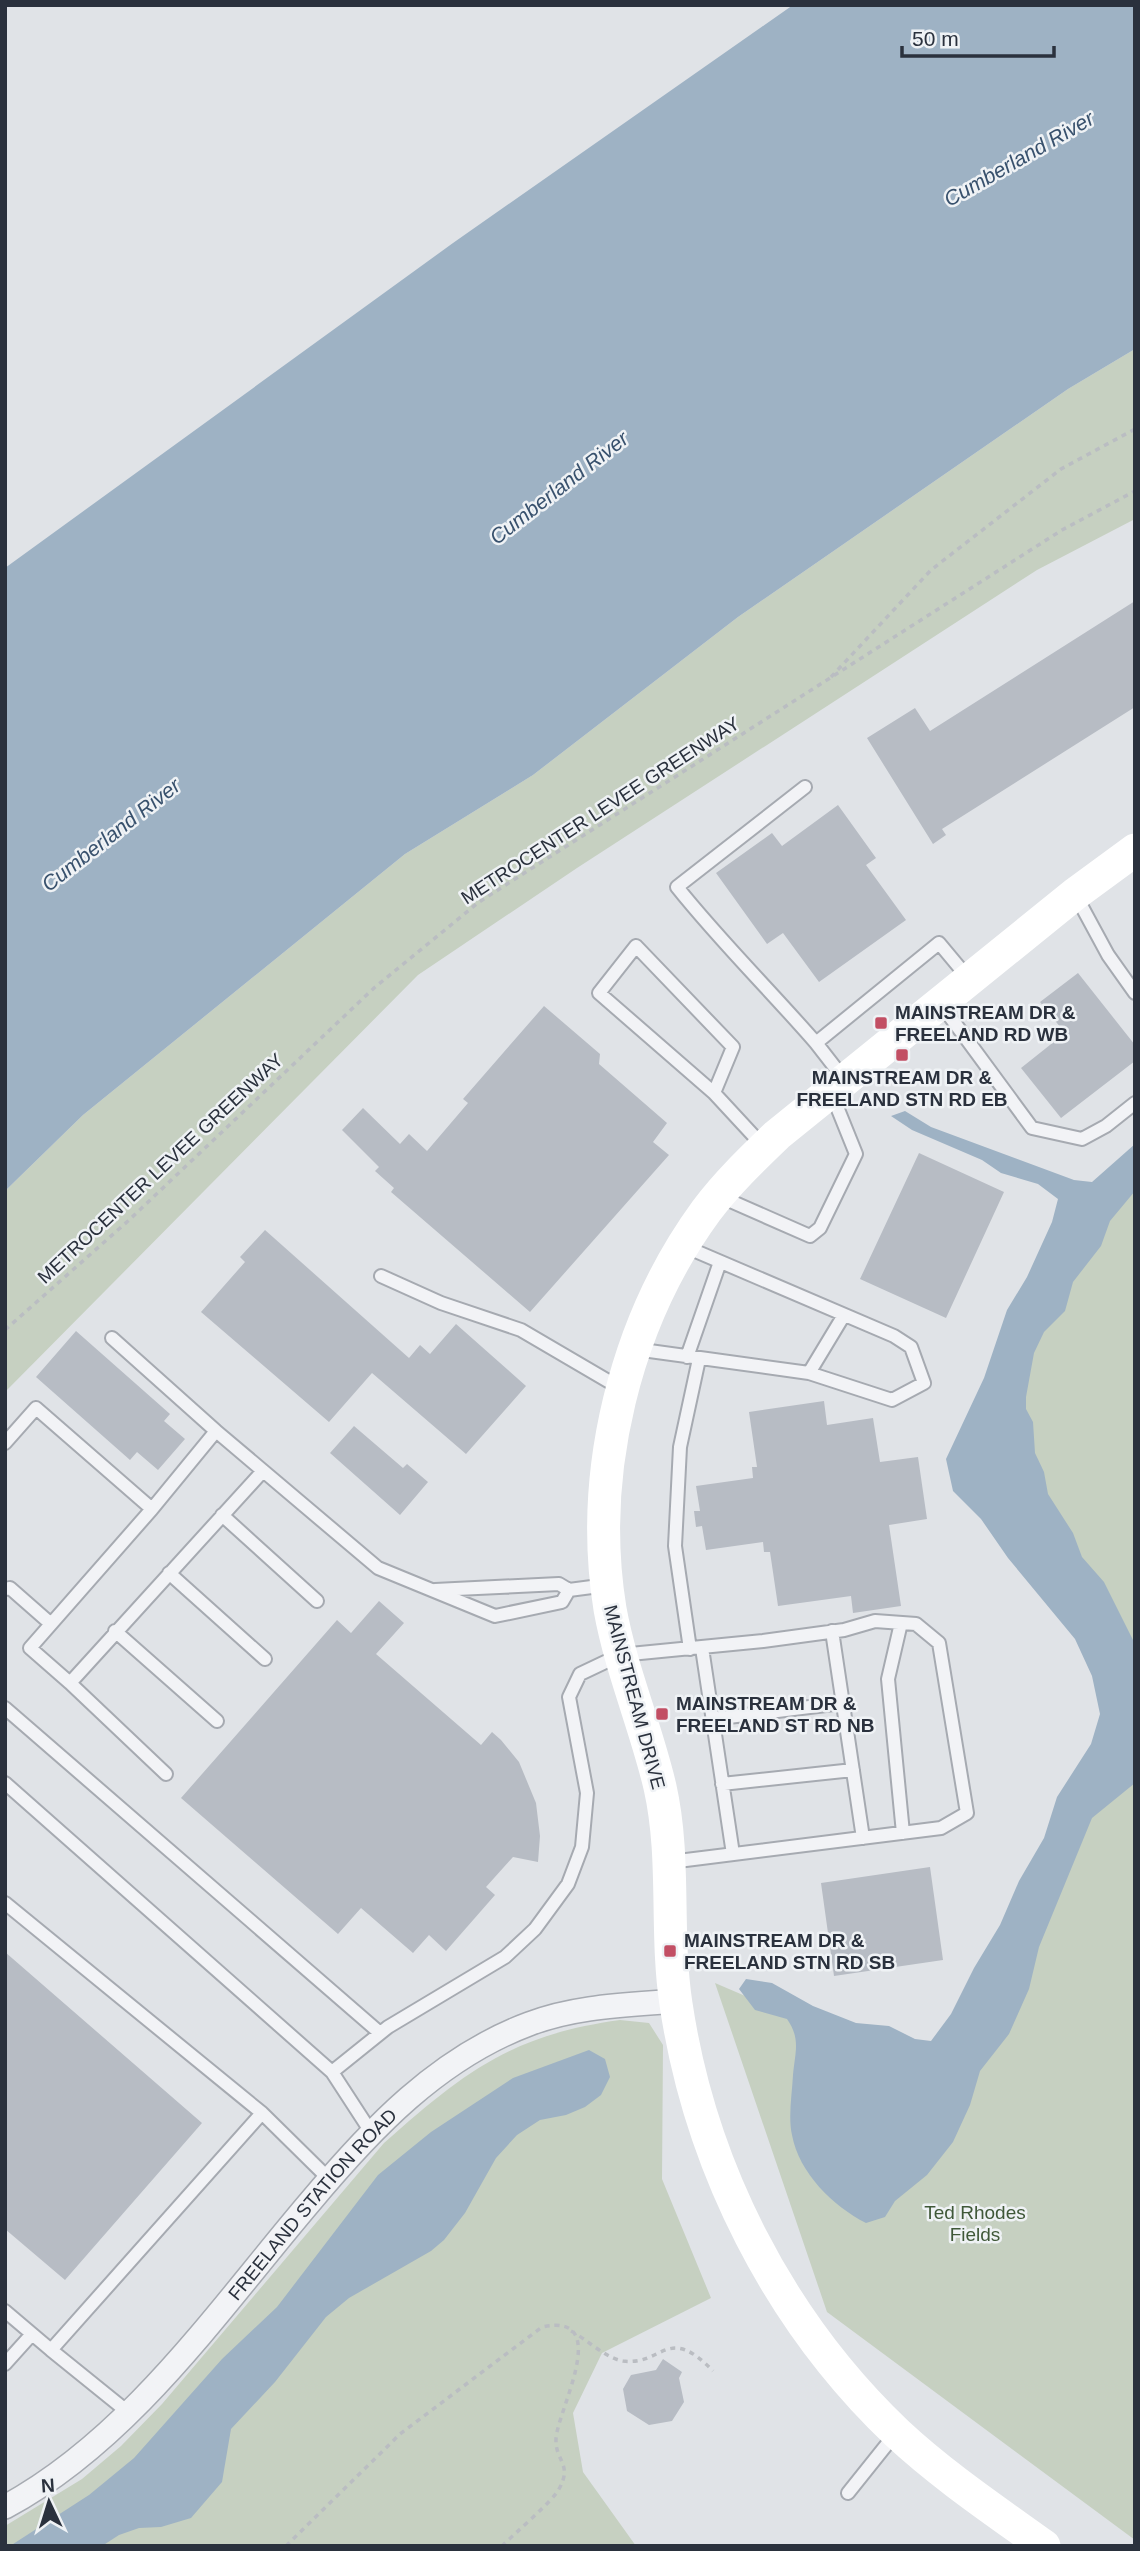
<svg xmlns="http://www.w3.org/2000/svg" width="1140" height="2551" viewBox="0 0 1140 2551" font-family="Arial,sans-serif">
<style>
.green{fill:#c6d0c1}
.water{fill:#9eb2c4}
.building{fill:#b7bcc4}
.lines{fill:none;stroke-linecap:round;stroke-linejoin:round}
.lane-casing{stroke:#a6aab1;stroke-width:16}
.street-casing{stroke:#a6aab1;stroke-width:26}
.path{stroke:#babdc2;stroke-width:3.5;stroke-dasharray:5 5;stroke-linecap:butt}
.lane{stroke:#f2f3f6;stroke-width:12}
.street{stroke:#f2f3f6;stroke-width:23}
.secondary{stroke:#fff;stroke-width:33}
.poi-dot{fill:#c24f64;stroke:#eff2f5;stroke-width:2.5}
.labels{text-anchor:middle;stroke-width:5;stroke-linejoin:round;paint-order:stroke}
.street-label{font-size:19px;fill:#2a313d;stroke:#eff2f5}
.poi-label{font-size:19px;font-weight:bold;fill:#2a313d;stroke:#eff2f5;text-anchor:start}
.park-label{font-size:19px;fill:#3f5838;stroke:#eff2f5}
.water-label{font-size:21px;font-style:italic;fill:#38516d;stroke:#eff2f5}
</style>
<rect width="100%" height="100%" fill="#e0e3e7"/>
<path class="green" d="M1135,349v170l-98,51 -460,298 -159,107 -413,417v-201l78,-76 322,-261 128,-79 205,-158 330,-228z
M1135,1176v1364l-308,-228 -112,-329 211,90 195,-343 -39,-117 -108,-147 93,-234z
M620,2020l29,3 14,22 -1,134 49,119 -109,55 -29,60 10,59 53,74h-631v-20l77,-47 39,-33 41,-42 222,-261c80,-71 127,-108 236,-123z"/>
<path class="water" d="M793,5h342v344l-67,40 -330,228 -205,158 -128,79 -322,261 -78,76v-623l448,-325z
M905,1111l26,16 143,53 18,2 43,-38v47l-25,30 -9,25 -28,36 -8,29 -21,21 -10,21 -8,44v12l7,13 2,31 9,19 4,22 25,39 9,24 22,25 31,62v139l-43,35 -53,129 -10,42 -20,45 -29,37 -10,34 -17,37 -26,33 -32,26 -10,16 -19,6c-33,-17 -67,-50 -74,-88 -4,-18 0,-41 1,-60 2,-23 8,-36 -6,-56l-32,-9 -16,-21 7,-10 26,4 41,23 43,17 33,3 26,13 16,2 20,-27 23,-46 26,-43 19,-44 25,-43 13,-41 34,-53 9,-30 -8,-38 -17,-37 -67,-81 -27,-39 -28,-28 -7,-32 38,-81 23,-68 20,-33 25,-55 6,-23 -20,-15 -37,-11 -19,-13 -70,-30 -21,-14z
M589,2050l16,9 5,18 -9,18 -16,12 -19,8 -26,5 -23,15 -21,23 -31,55 -21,27 -13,11 -82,47 -23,19 -51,65 -44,47 -9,53 -31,36 -30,9 -22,1 -20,7 -17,11h-92l79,-51 45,-37 88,-99 55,-52 101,-132 53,-43 82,-54z"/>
<path class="building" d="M1135,601v106l-193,122 4,6 -13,9 -66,-106 48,-30 15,23z
M838,805l38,53 -10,7 40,55 -87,62 -36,-49 -16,11 -51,-71 56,-40 10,13z
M1078,973l57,72v16l-74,57 -40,-50 44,-35 -25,-31z
M544,1006l56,48 -1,10 68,59 -14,19 16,13 -139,157 -139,-120 3,-4 -19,-17 4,-4 -37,-37 21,-22 37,36 9,-10 18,17 41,-48 -5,-4z
M919,1153l85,39 -58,126 -86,-39z
M265,1230l144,128 11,-13 10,9 26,-30 70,62 -60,68 -94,-81 -43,49 -128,-110 44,-50 -5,-5z
M76,1331l94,83 -6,7 21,18 -27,31 -21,-18 -7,8 -94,-83z
M824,1401l3,24 46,-7 7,44 38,-5 9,62 -38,6 12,81 -48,7 -2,-17 -73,10 -8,-54h-6l-1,-10 -57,8 -4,-24 -6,1 -2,-16h6l-4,-25 57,-8 -1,-11h5l-8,-55z
M354,1426l49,42 4,-4 21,18 -28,33 -70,-62z
M379,1601l25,22 -28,31 105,91 11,-13 9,8 18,22 17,41 4,33 -2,26 -25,-5 -27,30 9,8 -49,56 -17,-16 -16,18 -52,-45 -23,26 -157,-136 156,-178 14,13z
M930,1867l13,93 -109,16 -13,-93z
M5,1952l197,171 -137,157 -60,-51z
M663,2359l19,13 -3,6 5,24 -12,19 -23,4 -22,-14 -4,-22 8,-14 25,-5z"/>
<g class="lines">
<defs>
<path id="lane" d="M805,787l-128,100c43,54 93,103 139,156
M1075,894l33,61 27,38
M940,1003l92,125 50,11 24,-13 29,-23
M844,1079l-28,-36 123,-100 30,36
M714,1093l-115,-100 37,-47 97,101 -19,46 50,54
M719,1196l91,40 10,-8 36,-74 -25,-62
M381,1276l60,27 80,27 99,58
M112,1338l104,93
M635,1349l174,24 83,27 32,-17 -13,-36 -17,-11 -208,-89
M687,1357l33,-95
M809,1373l35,-58
M5,1443l31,-35 116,101 64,-78 162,137 117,48 67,-14 7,-12 -10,-6 -124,6
M152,1509l-122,139 40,35 192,-211
M222,1515l95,86
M169,1573l96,86
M5,1589l5,-1 41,36
M569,1590l38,-5
M901,1623l-13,56 15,154
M115,1631l102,90
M832,1631l31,207
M702,1648l31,206
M690,1649l-15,-103 5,-99 19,-88
M70,1683l96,91
M5,1708l375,325
M712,1719l130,-16
M5,1783l327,289
M722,1784l131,-14
M5,1903l257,210 -211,237 78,63
M262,2113l67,66
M371,2132l-39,-60 56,-45 117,-70 30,-28 33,-45 14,-37 5,-54 -18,-96 11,-23 40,-19 143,-14 81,-11 31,-9 41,3 23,19 28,170 -26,15 -271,34
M5,2311l46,39
M5,2364l27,-30
M848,2493l48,-60"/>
<g id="street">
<path id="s1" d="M5,2507c126,-68 214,-198 305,-305 61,-73 128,-144 219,-178 46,-18 98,-19 147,-23"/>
</g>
</defs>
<use href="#lane" class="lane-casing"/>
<use href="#street" class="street-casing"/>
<path class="path" d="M831,677l100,-107 130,-101 74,-40
M5,1330l123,-109 246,-233 105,-86 583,-372 73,-39
M571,2331c17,9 34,27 52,30 40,5 44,-38 90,10
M286,2546l114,-112 142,-107c72,-16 15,84 14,112 -1,22 17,25 3,50 -6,12 -45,45 -57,57"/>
<use href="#lane" class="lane"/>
<use href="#street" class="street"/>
<path class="secondary" d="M1044,2546c-50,-36 -102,-71 -147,-113 -119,-113 -197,-268 -221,-429 -11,-72 0,-146 -16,-217 -14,-60 -39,-117 -50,-178 -22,-136 15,-287 96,-398 21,-28 46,-52 71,-76l298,-241 60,-44"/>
</g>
<g class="poi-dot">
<rect x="874" y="1016" width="14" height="14" rx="3.5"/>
<rect x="895" y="1048" width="14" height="14" rx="3.5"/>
<rect x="655" y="1707" width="14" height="14" rx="3.5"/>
<rect x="663" y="1944" width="14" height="14" rx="3.5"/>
</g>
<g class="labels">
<g class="street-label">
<text transform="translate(600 810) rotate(-33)" y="7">METROCENTER LEVEE GREENWAY</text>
<text transform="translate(160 1168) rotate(-43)" y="7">METROCENTER LEVEE GREENWAY</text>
<text transform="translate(635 1697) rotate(75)" y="7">MAINSTREAM DRIVE</text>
<text dy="7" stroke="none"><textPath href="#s1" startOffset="434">FREELAND STATION ROAD</textPath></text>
</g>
<g class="poi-label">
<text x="895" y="1019">MAINSTREAM DR &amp;<tspan x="895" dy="22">FREELAND RD WB</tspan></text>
<text x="902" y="1084" text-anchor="middle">MAINSTREAM DR &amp;<tspan x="902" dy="22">FREELAND STN RD EB</tspan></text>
<text x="676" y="1710">MAINSTREAM DR &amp;<tspan x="676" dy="22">FREELAND ST RD NB</tspan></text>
<text x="684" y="1947">MAINSTREAM DR &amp;<tspan x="684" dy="22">FREELAND STN RD SB</tspan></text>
</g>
<g class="park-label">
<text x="975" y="2219">Ted Rhodes<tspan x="975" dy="22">Fields</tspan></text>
</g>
<g class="water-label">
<text transform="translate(1019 159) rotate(-30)" y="7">Cumberland River</text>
<text transform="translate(559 488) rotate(-38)" y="7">Cumberland River</text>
<text transform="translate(111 835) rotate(-38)" y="7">Cumberland River</text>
</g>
</g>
<rect width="1140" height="2551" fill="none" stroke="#2a313d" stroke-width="14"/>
<g transform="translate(49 2502) rotate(356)" stroke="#eff2f5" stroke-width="5" paint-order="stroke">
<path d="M0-5L12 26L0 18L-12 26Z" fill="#2a313d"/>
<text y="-10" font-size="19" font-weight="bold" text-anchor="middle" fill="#2a313d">N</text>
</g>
<path d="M902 46v10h152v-10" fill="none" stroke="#2a313d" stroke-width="3.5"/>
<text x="912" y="46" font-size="21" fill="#2a313d" stroke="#eff2f5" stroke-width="5" paint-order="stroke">50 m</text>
</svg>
